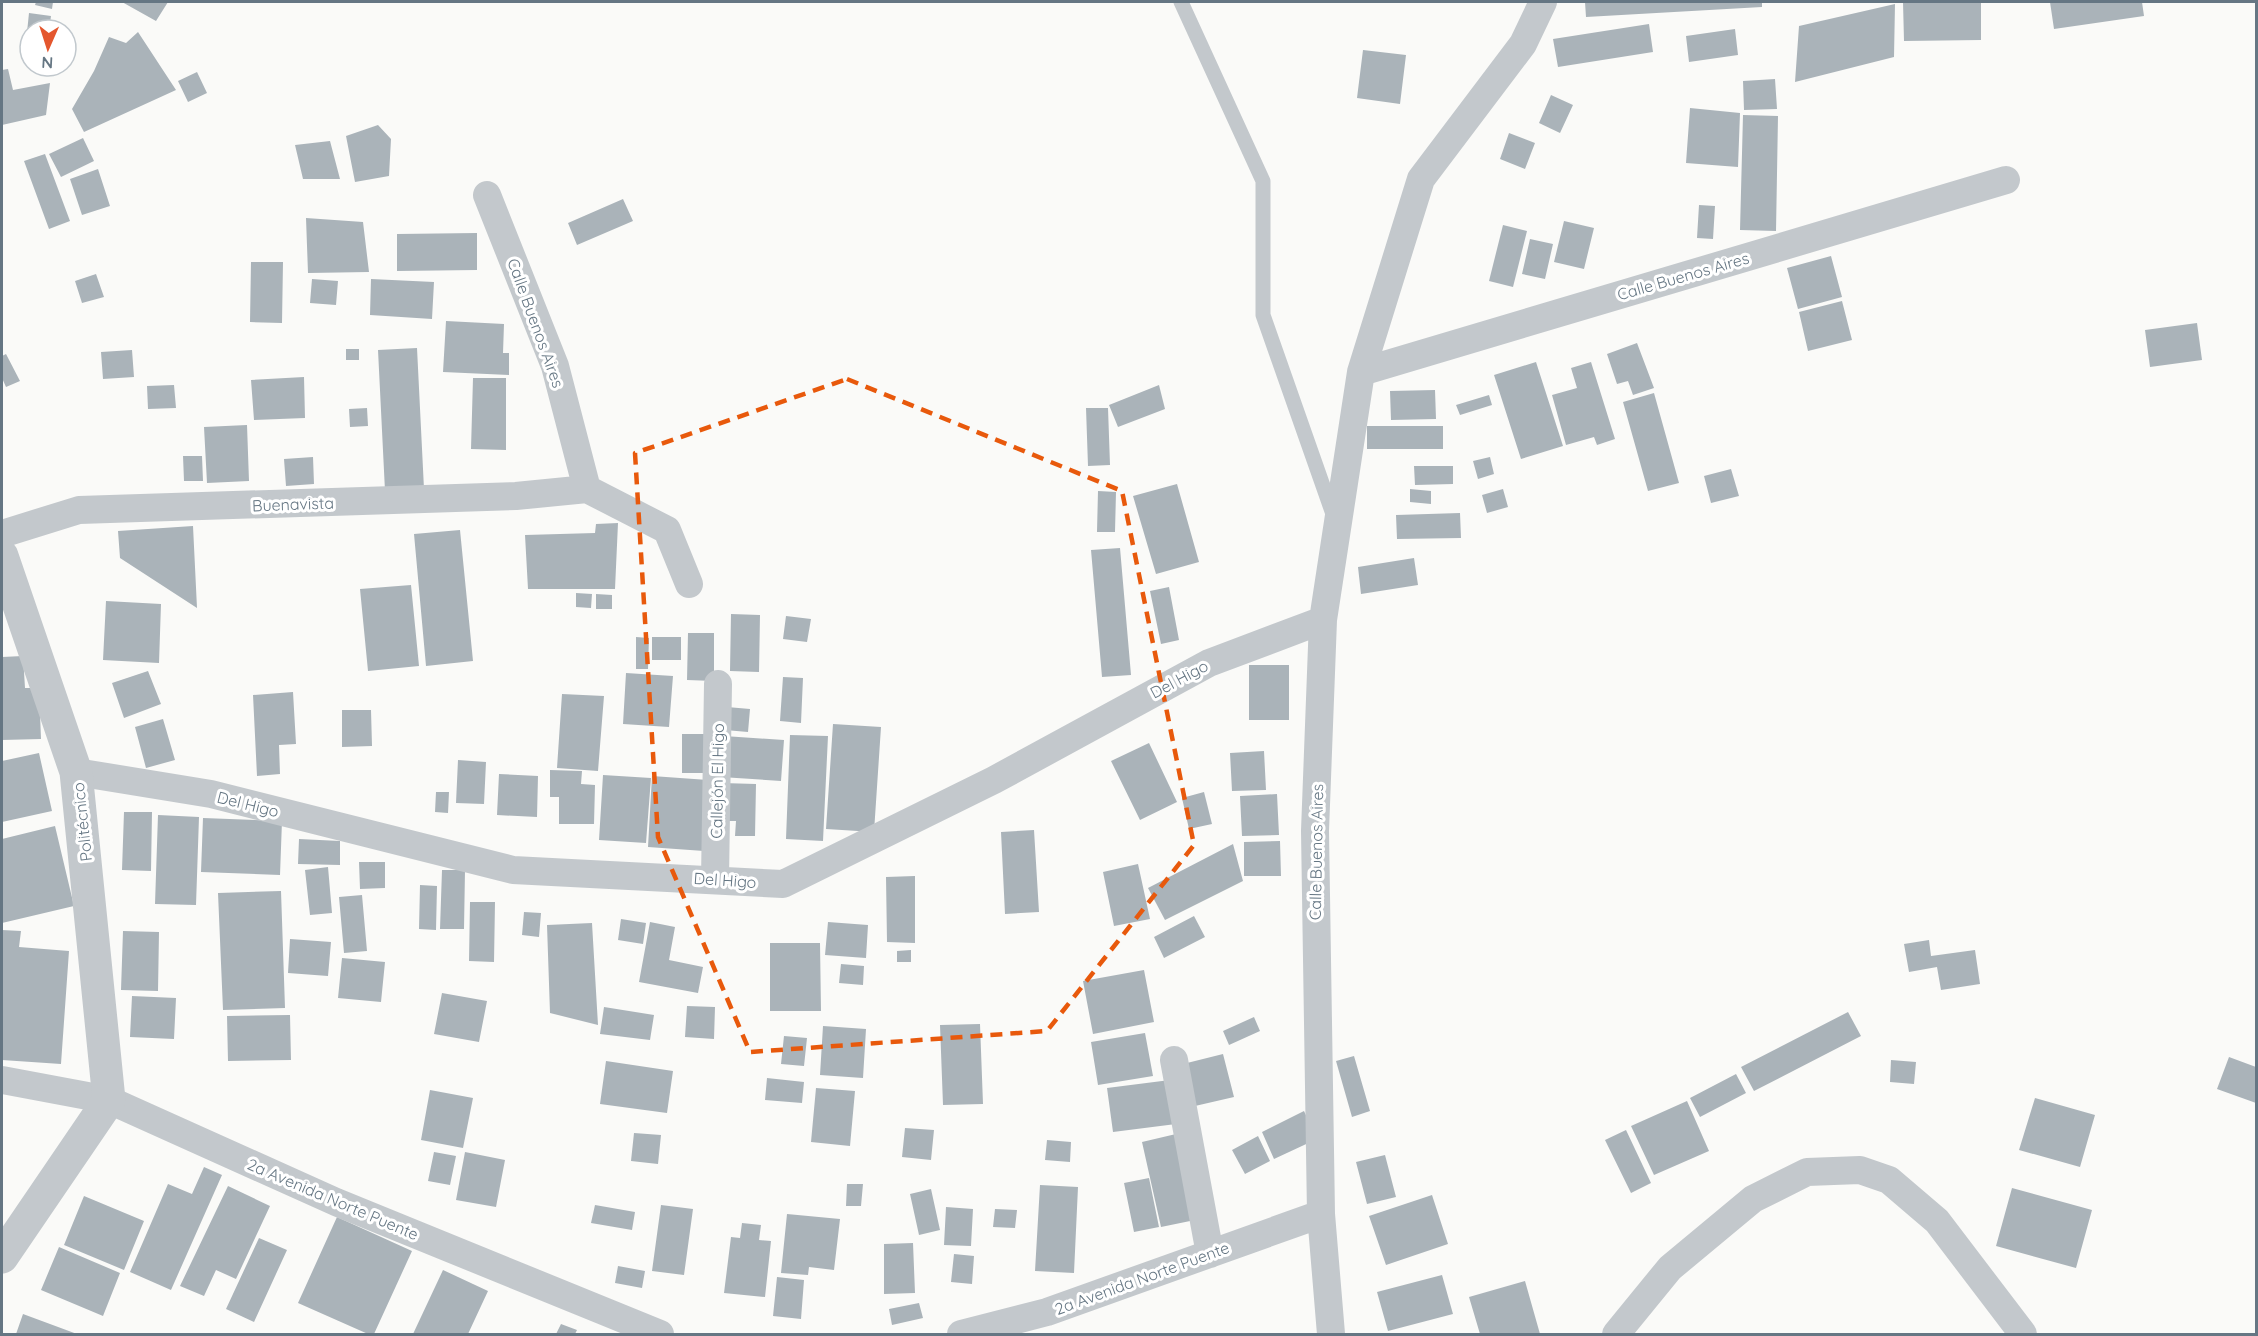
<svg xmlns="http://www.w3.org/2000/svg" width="2258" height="1336" viewBox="0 0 2258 1336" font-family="Quicksand,sans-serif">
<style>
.building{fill:#aab3b9}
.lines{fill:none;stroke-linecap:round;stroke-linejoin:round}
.service{stroke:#c3c8cc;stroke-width:15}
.minor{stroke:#c3c8cc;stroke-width:28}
.tertiary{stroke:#c3c8cc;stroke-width:33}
.marked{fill:none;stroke:#e8590c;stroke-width:4.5;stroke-dasharray:12 8;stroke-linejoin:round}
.labels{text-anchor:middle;stroke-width:6;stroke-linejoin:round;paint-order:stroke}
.street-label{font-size:16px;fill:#657683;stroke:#fff}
</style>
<rect width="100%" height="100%" fill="#fafaf8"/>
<path class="building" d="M36,2h17l-1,7 -17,-4z
M122,2h46l-12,19z
M1585,2h177v5l-176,10z
M1903,2h78v38l-77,1z
M2050,2h92l2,14 -90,13z
M1895,4l-1,53 -99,25 4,-56z
M29,13l22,3 -2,14h-19v12h-4z
M1649,24l4,28 -95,15 -5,-28z
M1735,29l3,26 -49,7 -3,-26z
M138,32l38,58 -92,42 -12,-23 22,-38 15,-34 17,6z
M1363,50l43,5 -6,49 -43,-6z
M8,69l5,21 37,-7 -4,32 -44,10v-55z
M197,72l10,21 -19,9 -10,-21z
M1775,79l2,30 -33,1 -1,-29z
M1551,95l22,10 -13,28 -21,-10z
M1690,108l50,5 -2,54 -52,-4z
M1743,115l35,1 -2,115 -36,-1z
M378,125l13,14 -2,37 -34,6 -9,-46z
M1509,133l26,10 -10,26 -25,-10z
M83,138l11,23 -33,16 -12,-23z
M330,141l10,38h-37l-8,-34z
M45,154l25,67 -21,8 -25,-68z
M98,169l12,37 -28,9 -12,-36z
M623,199l10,22 -56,24 -9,-22z
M1699,205l16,1 -2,33 -16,-1z
M306,218l57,4 6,50 -61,1z
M1564,221l30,7 -10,41 -30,-7z
M1503,225l24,6 -14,56 -24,-6z
M477,233v37l-80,1v-37z
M1530,239l23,5 -8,35 -23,-5z
M1831,256l11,41 -44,12 -11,-41z
M251,262h32l-1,61 -32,-1z
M96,274l8,23 -22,6 -7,-22z
M312,279l26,2 -2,24 -26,-2z
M371,279l63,3 -2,37 -62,-4z
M1842,301l10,39 -44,11 -9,-39z
M446,321l58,3 -1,29h6v22l-66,-3z
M2197,323l5,37 -52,7 -5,-37z
M1637,343l17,45 -21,7 -5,-14 -11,3 -10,-30z
M417,348l7,141 -39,2 -7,-141z
M346,349h13v11h-13z
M132,350l2,27 -31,2 -2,-27z
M6,354l14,27 -14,6 -4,-9v-22z
M1536,362l27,84 -42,13 -27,-84z
M1591,362l24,77 -18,6 -3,-8 -28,8 -14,-50 25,-7 -6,-20z
M304,377l1,41 -51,2 -3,-40z
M473,378h33v72l-35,-1z
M174,385l2,23 -28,1 -1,-23z
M1159,385l6,24 -47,18 -9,-22z
M1435,390l1,29 -45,1 -1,-29z
M1654,393l25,90 -31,8 -25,-89z
M1489,395l3,10 -32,10 -4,-10z
M367,408l1,18 -18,1 -1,-18z
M1086,408h22l2,57 -22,1z
M247,425l2,56 -42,2 -3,-56z
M1367,426h76v23h-76z
M183,456h19l1,25h-19z
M313,457l1,27 -28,2 -2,-27z
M1490,457l4,17 -16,5 -5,-18z
M1414,466h39v18l-38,1z
M1731,469l8,27 -28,7 -7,-27z
M1177,484l22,78 -43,12 -23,-78z
M1410,489l21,2v13l-21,-2z
M1503,489l5,18 -21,6 -5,-18z
M1098,491l18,1 -1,40h-18z
M1460,513l1,25 -64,1 -1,-24z
M618,523l-3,66h-87l-3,-54 70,-2 1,-9z
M193,526l4,82 -77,-50 -2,-27z
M460,530l13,131 -47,5 -12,-132z
M1120,548l11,127 -29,2 -11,-127z
M1414,558l4,27 -57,9 -3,-27z
M411,585l8,81 -51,5 -8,-82z
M1169,587l10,53 -18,4 -11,-53z
M576,593l16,1 -1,14 -15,-1z
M596,594l16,1v14h-16z
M106,601l55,3 -2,59 -56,-3z
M731,614l29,1 -1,57 -29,-1z
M786,616l25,3 -4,23 -24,-3z
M688,633h26v48l-27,-1z
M636,637l13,1 -1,31h-12z
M652,637h29v23h-29z
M23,656l2,32h14l2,51 -39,1v-83z
M1249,665h40v55h-40z
M148,671l13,33 -37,14 -12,-35z
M626,673l47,3 -4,51 -46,-3z
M783,677l20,1 -2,45 -21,-2z
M293,692l3,52 -17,1 1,29 -23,2 -4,-81z
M562,694l42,2 -6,75 -41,-3z
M727,707l23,2 -2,23 -23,-2z
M342,710h29l1,36 -30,1z
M163,719l12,41 -29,8 -11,-41z
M833,724l48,3 -7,105 -48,-3z
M682,734h24v39h-24z
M790,735l38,1 -5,105 -37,-2z
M724,736l60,4 -3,41 -60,-4z
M1149,743l28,59 -37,18 -29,-59z
M1264,751l2,39 -34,1 -2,-38z
M39,753l13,58 -50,11v-61z
M458,760l28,2 -2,42 -28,-1z
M550,770l32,1 -1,13 14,1 -1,39h-35v-27h-9z
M499,774l39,2 -1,41 -40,-2z
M603,775l48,3 -5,65 -47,-3z
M652,776l56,4 -4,71 -56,-4z
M722,783l34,1 -1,52h-20l1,-15h-15z
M436,792h13l-1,21 -13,-1z
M1204,792l8,32 -23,5 -7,-31z
M1277,794l2,41 -37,1 -2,-40z
M124,812h28l-1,59 -29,-1z
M158,815l41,2 -3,88 -41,-1z
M203,818l79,3 -2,54 -79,-3z
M55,826l19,80 -72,17v-84z
M1034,830l5,82 -34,2 -4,-82z
M299,839l41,2v24l-42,-1z
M1280,841l1,35h-37v-34z
M1233,844l10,37 -78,39 -17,-32z
M359,862h26v26l-25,1z
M1138,864l12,55 -36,7 -11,-54z
M328,867l4,46 -22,2 -5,-45z
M442,870h23l-1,59h-24z
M915,876v67l-28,-1 -1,-65z
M420,885l17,1 -1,44 -17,-1z
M281,891l4,117 -62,2 -5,-117z
M362,895l5,56 -23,2 -5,-56z
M470,902h25l-1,60 -25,-1z
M524,912l17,1 -2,24 -17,-2z
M1194,916l11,21 -41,21 -10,-21z
M621,919l25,4 -3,21 -25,-4z
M650,922l25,5 -6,33 34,7 -5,26 -59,-11z
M828,922l40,3 -2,33 -41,-3z
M592,923l6,102 -48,-12 -3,-88z
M2,930l19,1 -2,16 50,4 -8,113 -59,-4z
M123,931l36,1 -1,59 -37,-1z
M290,939l41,3 -3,34 -40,-3z
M1929,940l2,16 44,-6 5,34 -39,6 -4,-23 -28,5 -5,-28z
M770,943h50l1,68h-51z
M911,950v12h-14v-11z
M342,958l43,4 -4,40 -43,-4z
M841,964l23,2 -1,19 -24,-2z
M1144,970l10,52 -61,12 -10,-53z
M442,993l45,8 -8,41 -45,-8z
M132,996l44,2 -2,41 -44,-2z
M687,1006l28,1 -1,32 -29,-2z
M604,1007l50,8 -4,25 -50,-6z
M1848,1012l13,24 -107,55 -13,-24z
M290,1015l1,45 -63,1 -1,-45z
M1254,1017l6,14 -31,14 -6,-14z
M980,1024l3,80 -40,1 -3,-80z
M823,1026l43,3 -3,49 -43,-3z
M1145,1033l8,43 -55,9 -7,-43z
M784,1036l23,2 -3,28 -23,-2z
M1223,1054l11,43 -39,9 -12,-42z
M1354,1056l16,55 -18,6 -16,-56z
M2229,1057l27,10v36l-39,-14z
M1891,1060l25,2 -2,22 -24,-2z
M606,1061l67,10 -6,42 -67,-9z
M1736,1074l10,19 -46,24 -10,-19z
M767,1078l37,4 -2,21 -37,-3z
M1170,1080l6,44 -63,8 -6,-44z
M816,1088l39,3 -5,55 -39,-4z
M430,1090l43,8 -10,50 -42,-8z
M2035,1098l60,17 -15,52 -61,-17z
M1687,1101l22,50 -55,24 -23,-49z
M1304,1111l13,28 -43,20 -12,-27z
M905,1128l29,2 -3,30 -29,-3z
M1626,1130l25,53 -20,10 -26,-53z
M634,1133l27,2 -3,29 -27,-3z
M1176,1134l19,86 -34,7 -19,-85z
M1258,1136l12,25 -25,13 -13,-24z
M1047,1140l24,2 -1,20 -25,-2z
M434,1152l22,4 -6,29 -22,-4z
M465,1152l40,8 -9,47 -40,-7z
M1385,1155l11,42 -29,7 -11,-42z
M204,1167l18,8 -51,115 -41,-18 38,-88 24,10z
M1149,1178l10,49 -25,5 -10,-49z
M847,1184h16l-2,22h-15z
M1040,1185l38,2 -4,86 -39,-2z
M228,1186l42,20 -34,73 -20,-9 -12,26 -24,-10z
M2012,1188l80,22 -16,58 -80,-22z
M931,1189l9,41 -21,5 -9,-41z
M1432,1195l16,49 -62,21 -17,-49z
M84,1196l60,25 -20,49 -60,-25z
M595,1205l40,7 -3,18 -41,-7z
M661,1205l32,4 -9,66 -32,-4z
M946,1207l27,2 -2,37 -27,-1z
M995,1209l22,1 -2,18 -22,-1z
M787,1214l53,5 -6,51 -25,-3 -1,8 -27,-2z
M337,1217l75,34 -38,83h-6l-70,-31z
M742,1223l19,2 -2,15 12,1 -6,56 -41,-4 7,-56 9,1z
M259,1238l28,12 -33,72 -28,-13z
M913,1243l2,50 -31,1v-50z
M59,1247l61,26 -17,43 -62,-26z
M954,1254l20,2 -2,28 -21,-2z
M618,1266l27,5 -3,17 -27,-5z
M443,1270l45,21 -20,43h-55z
M1442,1275l11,39 -65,17 -11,-39z
M777,1277l27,3 -3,39 -28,-3z
M1525,1281l15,53h-60l-11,-37z
M919,1303l4,15 -31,7 -3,-16z
M23,1314l54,20h-61z
M561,1324l16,6 -2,4h-19z"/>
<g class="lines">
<path class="service" d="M1181,2l82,179v134l71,202"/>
<path class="minor" d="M487,195l68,171 32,123
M1361,372l645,-192
M587,489l80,41 22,54
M2,534l77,-24 437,-14 71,-7
M76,772l135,22 302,76 270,14 211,-104 215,-117 114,-43
M715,879l3,-195
M1174,1060l36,194
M2,1080l107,20 227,102 324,132
M961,1334l86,-22 274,-98
M1331,1334l-10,-120 -6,-383 8,-211 38,-248 60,-193 102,-135 20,-42
M1616,1334l54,-66 83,-69 54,-27 53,-2 29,10 48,41 86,113"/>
<path class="tertiary" d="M2,556l74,216 33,328 -107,157"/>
</g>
<path class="marked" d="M847,379l275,112 72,354 -147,186 -297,21 -92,-215 -23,-384z"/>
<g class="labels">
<g class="street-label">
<text transform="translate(1683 276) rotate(-16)" y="6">Calle Buenos Aires</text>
<text transform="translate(536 323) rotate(70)" y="6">Calle Buenos Aires</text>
<text transform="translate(293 504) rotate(-2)" y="6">Buenavista</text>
<text transform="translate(1179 679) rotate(-28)" y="6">Del Higo</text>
<text transform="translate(717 781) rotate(-89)" y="6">Callejón El Higo</text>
<text transform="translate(248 804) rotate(14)" y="6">Del Higo</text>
<text transform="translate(82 822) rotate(-96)" y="6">Politécnico</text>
<text transform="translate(1316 852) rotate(-89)" y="6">Calle Buenos Aires</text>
<text transform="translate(725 880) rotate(4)" y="6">Del Higo</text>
<text transform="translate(333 1199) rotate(23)" y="6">2a Avenida Norte Puente</text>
<text transform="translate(1142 1278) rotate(-20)" y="6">2a Avenida Norte Puente</text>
</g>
</g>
<rect width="2258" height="1336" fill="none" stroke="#657683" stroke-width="6"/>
<g transform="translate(48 48) rotate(183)"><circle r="28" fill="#ffffff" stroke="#c1c8cd" stroke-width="1.5"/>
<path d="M0-4.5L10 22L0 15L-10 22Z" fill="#e4572e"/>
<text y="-9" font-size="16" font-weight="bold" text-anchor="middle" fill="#657683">N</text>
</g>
</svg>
